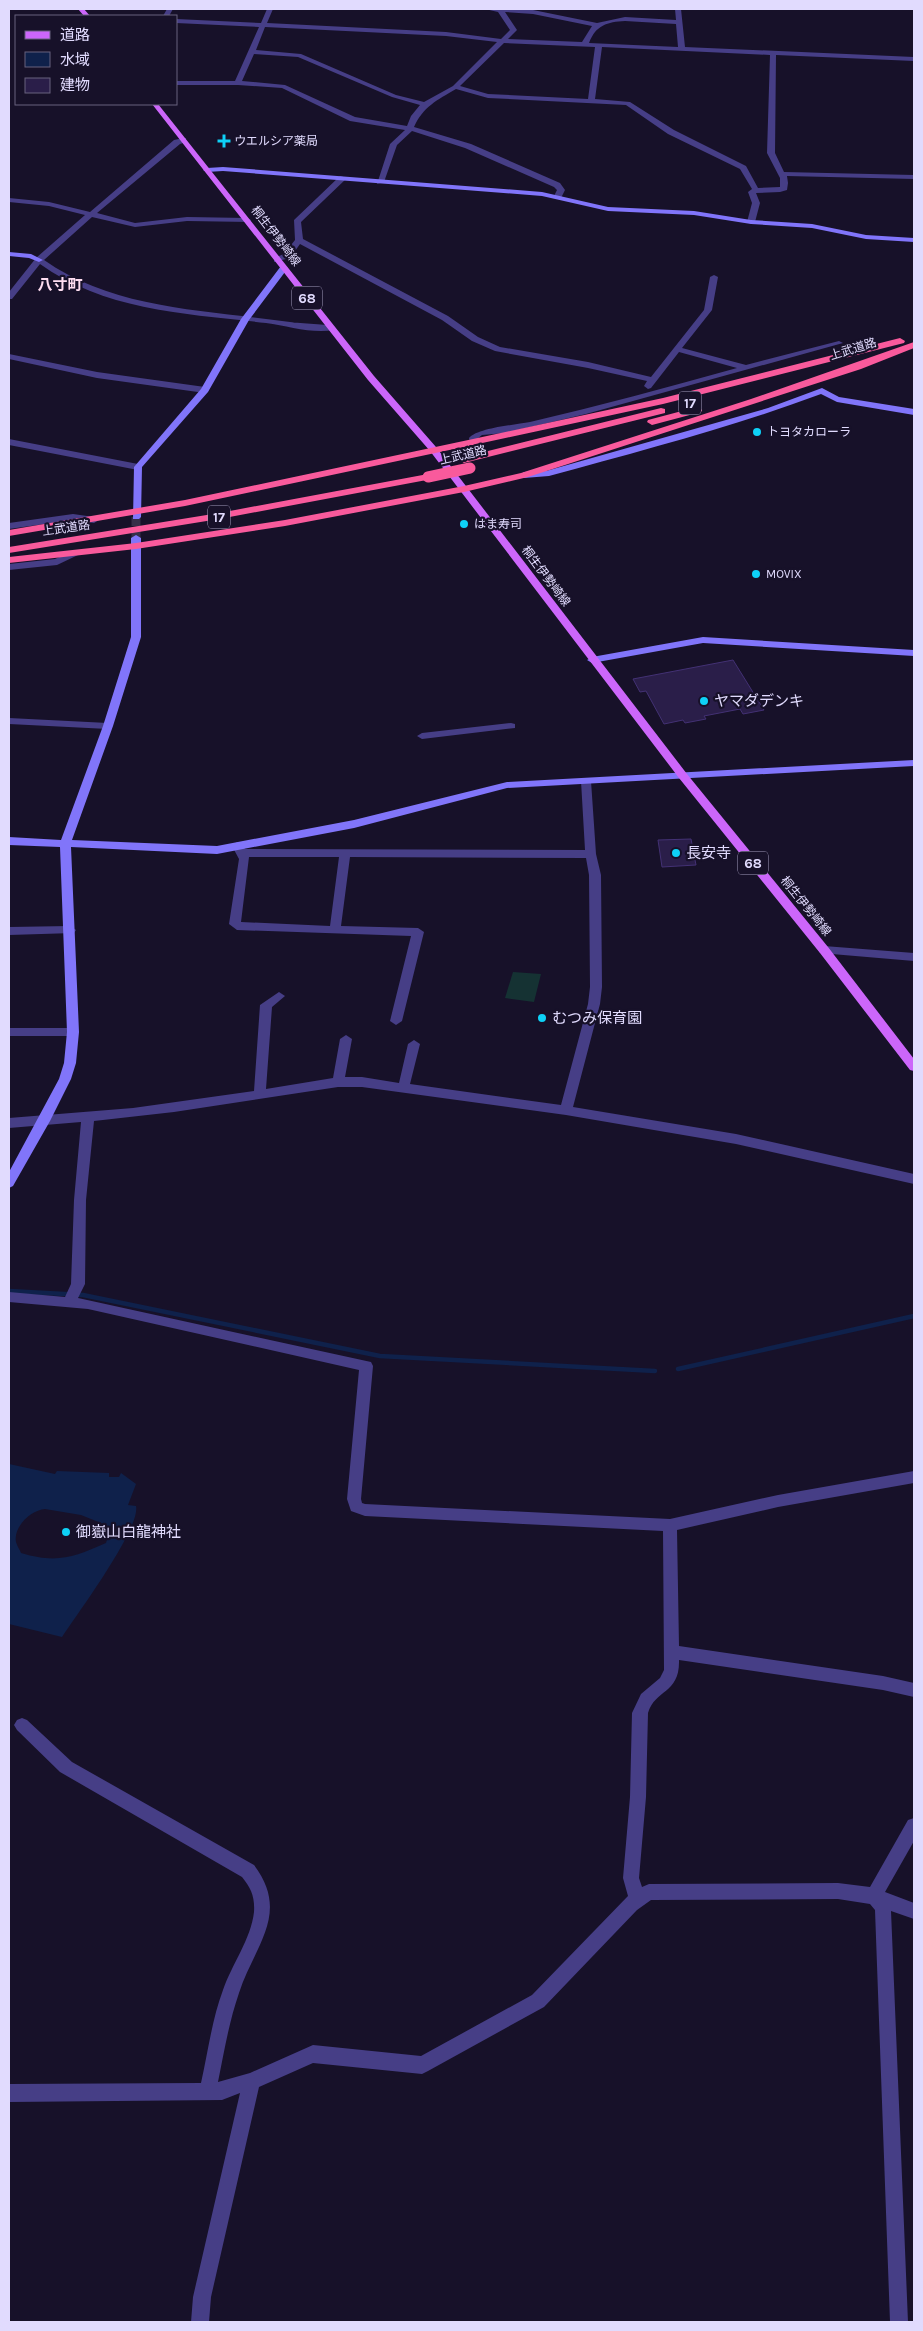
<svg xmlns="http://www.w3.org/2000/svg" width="923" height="2331" viewBox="0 0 923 2331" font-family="Karla,'Noto Sans JP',sans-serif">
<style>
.green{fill:#153233}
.water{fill:#0f214b;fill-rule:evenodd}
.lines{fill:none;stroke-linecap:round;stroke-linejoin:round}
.stream{stroke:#0f214b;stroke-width:4.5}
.building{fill:#2a1e49;stroke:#433174}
.secondary-tunnel{stroke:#352f49;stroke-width:9;stroke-dasharray:9 5;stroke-linecap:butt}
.street{fill:#463e86;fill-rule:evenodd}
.secondary{fill:#8175fa;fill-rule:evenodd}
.primary{fill:#cc66fa;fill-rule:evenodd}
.highway{fill:#f95a9c;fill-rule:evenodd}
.highway-bridge{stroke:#f95a9c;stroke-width:11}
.poi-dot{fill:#0ed1f7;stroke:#171129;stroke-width:2}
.labels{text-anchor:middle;stroke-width:4.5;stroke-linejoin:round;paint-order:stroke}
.far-poi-label{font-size:12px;fill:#e1dbfe;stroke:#171129;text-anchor:start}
.far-street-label{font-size:12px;fill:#e1dbfe;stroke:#171129}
.shield{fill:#171129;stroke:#a49ebe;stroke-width:1}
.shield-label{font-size:14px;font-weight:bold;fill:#e1dbfe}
.far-quarter-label{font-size:15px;font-weight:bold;fill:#feddf0;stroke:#171129}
.poi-label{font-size:15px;fill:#e1dbfe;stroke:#171129;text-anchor:start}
</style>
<rect width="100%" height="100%" fill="#171129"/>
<path class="green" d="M513,972l28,2 -7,28 -29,-4z"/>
<path class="water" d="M9,1464l46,10 2,-3 52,2v4h10l2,-4 15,11 -8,21 8,1c5,22 -59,108 -74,131l-53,-13zM45,1509l36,6 25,10 2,11 -2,7c-32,14 -49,21 -85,10 -1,-3 -4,-7 -5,-11 -3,-15 15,-32 29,-33z"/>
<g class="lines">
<path class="stream" d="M9,1291l74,4 297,61 275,15
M678,1369l236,-53"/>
</g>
<path class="building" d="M733,660l31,50 -21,4 -3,-5 -36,7 2,3 -21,4 -2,-3 -19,4 -18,-33 -6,1 -7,-13z
M691,839l5,26 -34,2 -4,-27z"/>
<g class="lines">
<path class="secondary-tunnel" d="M136,517v21"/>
<path class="street" d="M167,9h6l-4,7h-6z
M267,9h6l-6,14 179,9 55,7 9,-9 -12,-18 -13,-3 48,1 64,13 28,-6 51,3 -1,-11h6l4,38 229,10v4l-138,-6 -1,98 9,19 130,3v4l-127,-3 1,7 -1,7 -7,2 -24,1 4,10 -5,19 -4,2 -4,-2 5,-19 -4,-11 4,-3 -12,-20 -72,-35 -42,-29 -138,-7 -32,-9c-19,11 -33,18 -42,38l57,17 89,39 5,7 -4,8 -7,-2 3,-6 -3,-3 -89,-39 -53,-17 -15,14 -13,37 -7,2 13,-40 15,-14 -55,-9 -68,-33 -44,-3h-62v-4h59l24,-54 -83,-4v-4l85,4zM505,12l28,2 59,12 -10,16 -74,-3 9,-9zM625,21l51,3 2,23 -89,-4c7,-18 18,-21 36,-22zM265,27l181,9 51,6 -44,44 -29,16 -28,-7 -95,-41 -45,-4zM504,43l91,4 -7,52 -100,-5 -28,-8zM602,47l168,8 -3,98 13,25v9l-22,1 -12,-22 -72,-36 -44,-28 -35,-3zM254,54l44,3 94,40 28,8 -9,11 -4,10 -52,-9 -70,-32 -43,-4z
M183,138h3v4l-6,2 -83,69 38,10 52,-6 60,1 4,2 -1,2 -63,-1 -52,6 -43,-10 -48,43c71,50 163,50 246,62 10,2 39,1 45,6l-1,2c-22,4 -46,-4 -68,-7 -77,-9 -161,-12 -226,-59l-28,35h-3v-7l27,-34 49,-43 -36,-9 -40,-4v-4l40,4 41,10 84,-72z
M340,176l7,2 -46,44 2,17 145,77 30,21 22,10 88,15 63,15 53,-67 6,-33 4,-2 4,2 -6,33 -30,38 64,17 93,-24 4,2 -257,71 -81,19 -23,2 -5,4 -1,5h-6l-1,-6c9,-10 45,-13 61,-16 69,-16 138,-35 207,-54l-58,-16 -28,36 -3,1 -4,-3 3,-5 -59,-13 -93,-17 -23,-10 -30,-21 -142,-76 -10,14 -16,4v-4l10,-4 11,-14 -1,-20z
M9,354l88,18 108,15 4,3 -4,3 -108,-15 -88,-19z
M9,439l129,25 4,3 -4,3 -129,-25z
M73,514l21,3 5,3 -5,3 -21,-3 -64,9v-6z
M75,550l5,3 -2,2 -21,10 -48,5v-6l46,-5z
M9,718l99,5 5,3 -5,3 -99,-5z
M511,723l4,1v4l-93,11 -5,-3 5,-3z
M586,778l5,3 5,73 5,21 1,112 -2,17 -27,103 163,27 178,40v10l-178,-40 -170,-29 -204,-28h-24l-164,25 -80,9 -8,79 -1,84 -7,14 293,64 2,4 -12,133 1,4 3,1 305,15 108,-24 136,-24v12l-136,24 -101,23 2,116 204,30 31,7v14l-31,-7 -204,-30c1,34 -24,29 -31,53l-2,84 -7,81 3,9 7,-3 189,-1 32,4 38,-67 6,-2v23l-29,51 29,11v16l-23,-8 17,411h-18l-15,-412 -5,-6 -32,-5 -187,1 -14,10 -93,97 -116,64 -6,3 -109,-11 -54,24 -48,210 -2,25h-18l2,-25 47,-204 -18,7 -213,2v-18l192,-1c7,-31 11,-64 22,-93 9,-26 28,-51 31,-78 1,-15 -3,-24 -12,-35l-182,-105 -43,-42 -3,-5 3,-5 5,-2 5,2 45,42 182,103c37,49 0,81 -15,128 -10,29 -15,59 -21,89l32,-9 63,-28 108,11 111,-61 96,-99 -5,-18 7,-81 2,-84 9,-19 19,-16 4,-8 -1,-139 -298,-15 -14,-5 -4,-12 12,-129 -271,-61 -79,-7v-10l56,5 6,-13 3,-84 7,-78 -72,6v-10l124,-10 121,-17 6,-86 19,-13 6,4 -13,11 -6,82 67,-11 7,-39 6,-4 6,4 -7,38h17l37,6 9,-39 6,-4 6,4 -10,40 151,21 27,-101 2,-17 -1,-112 -3,-17 -236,-1 -9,69 77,2 6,4 -22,89 -6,4 -6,-4 21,-85 -174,-6 -8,-6 10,-65 -7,-13 5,-4 4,1 4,6 340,1 -4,-69zM249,857h90l-9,69 -89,-4z
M70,926l6,4 -2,3 -65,2v-8z
M824,946l90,7v8l-94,-8 -2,-3z
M9,1028h64l6,4 -6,4h-64z"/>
<path class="secondary" d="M223,167l319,25 66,15 86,4 57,9 61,4 54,11 48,3v4l-48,-3 -54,-11 -61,-4 -57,-9 -86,-4 -66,-15 -319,-25 -16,1 -4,-2 4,-2z
M9,252l22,2 12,6 -4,2 -10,-4 -20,-2z
M281,266l7,2 -39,52 -41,72 -66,75 -1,50 -2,2h-6l1,-52 67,-78 40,-70z
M822,388l17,9 75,12v6l-77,-13 -16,-8c-88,33 -181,57 -272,82l-25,2 -4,-3 4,-3 22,-1 222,-63z
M136,535l5,3v99l-28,89 -41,114 145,6 137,-26 153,-38 407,-22v6l-407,22 -153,40 -137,26 -146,-7 8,185 -3,31 -5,16 -21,42 -37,65 -4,2v-16l50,-93 5,-16 3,-31 -7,-185 -51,-2v-8l52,3 42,-114 28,-89v-99z
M703,637l211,13v6l-211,-13 -111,20 -5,-3 5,-3z"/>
<path class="primary" d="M78,9h6l6,7h-6z
M152,104h6l216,272 62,71 251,327 141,173 86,112v12l-4,-1 -90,-117 -141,-175 -249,-327 -62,-71z"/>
<path class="highway" d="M900,338l5,3 -1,2 -241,61 -190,41 -288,61 -176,30v-6l176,-30 288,-61 190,-41z
M914,342v6l-53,21 -333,108 -64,15 -179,34 -149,23 -127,14v-6l127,-14 149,-23 179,-34 57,-13 230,-74z
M697,407l5,3 -1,2 -49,13 -5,-3 1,-2z
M661,408l4,1v4l-201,50 -5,-3 1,-2z
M428,474l5,3 -1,2 -213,40 -210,34v-6l210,-34z"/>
<path class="highway-bridge" d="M428,477l42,-9"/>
</g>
<g class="poi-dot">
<path d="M221.5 133.5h5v5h5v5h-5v5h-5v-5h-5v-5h5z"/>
<circle cx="757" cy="432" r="5"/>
<circle cx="464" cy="524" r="5"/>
<circle cx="756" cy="574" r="5"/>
<circle cx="704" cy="701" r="5"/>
<circle cx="676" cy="853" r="5"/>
<circle cx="542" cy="1018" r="5"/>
<circle cx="66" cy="1532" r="5"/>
</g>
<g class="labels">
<g class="far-poi-label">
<text x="234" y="145">ウエルシア薬局</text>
<text x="767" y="436">トヨタカローラ</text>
<text x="474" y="528">はま寿司</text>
<text x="766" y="578">MOVIX</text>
</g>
<g class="far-street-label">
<text transform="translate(276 236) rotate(52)" y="4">桐生伊勢崎線</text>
<text transform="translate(853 349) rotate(-17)" y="4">上武道路</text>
<text transform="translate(463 455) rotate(-13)" y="4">上武道路</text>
<text transform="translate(66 528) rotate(-8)" y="4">上武道路</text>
<text transform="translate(546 576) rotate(53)" y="4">桐生伊勢崎線</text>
<text transform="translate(806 906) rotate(51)" y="4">桐生伊勢崎線</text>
</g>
<g class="shield">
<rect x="292" y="286.5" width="30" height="23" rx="4"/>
<rect x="679" y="391.5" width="22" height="23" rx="4"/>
<rect x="208" y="505.5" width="22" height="23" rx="4"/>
<rect x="738" y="851.5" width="30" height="23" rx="4"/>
</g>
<g class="shield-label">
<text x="307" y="303">68</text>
<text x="690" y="408">17</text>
<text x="219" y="522">17</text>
<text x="753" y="868">68</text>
</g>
<g class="far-quarter-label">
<text x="60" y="290">八寸町</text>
</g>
<g class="poi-label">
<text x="714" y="706">ヤマダデンキ</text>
<text x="686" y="858">長安寺</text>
<text x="552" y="1023">むつみ保育園</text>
<text x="76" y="1537">御嶽山白龍神社</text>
</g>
</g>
<rect width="923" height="2331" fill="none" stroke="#e1dbfe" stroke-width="20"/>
<rect x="15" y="15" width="162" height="90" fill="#171129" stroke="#68627e"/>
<rect x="25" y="31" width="25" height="8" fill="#cc66fa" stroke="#68627e"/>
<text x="60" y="40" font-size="15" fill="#e1dbfe">道路</text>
<rect x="25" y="52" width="25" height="15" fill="#0f214b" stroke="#68627e"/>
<text x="60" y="65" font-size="15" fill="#e1dbfe">水域</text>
<rect x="25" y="78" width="25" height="15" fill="#2a1e49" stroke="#68627e"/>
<text x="60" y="90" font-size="15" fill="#e1dbfe">建物</text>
</svg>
